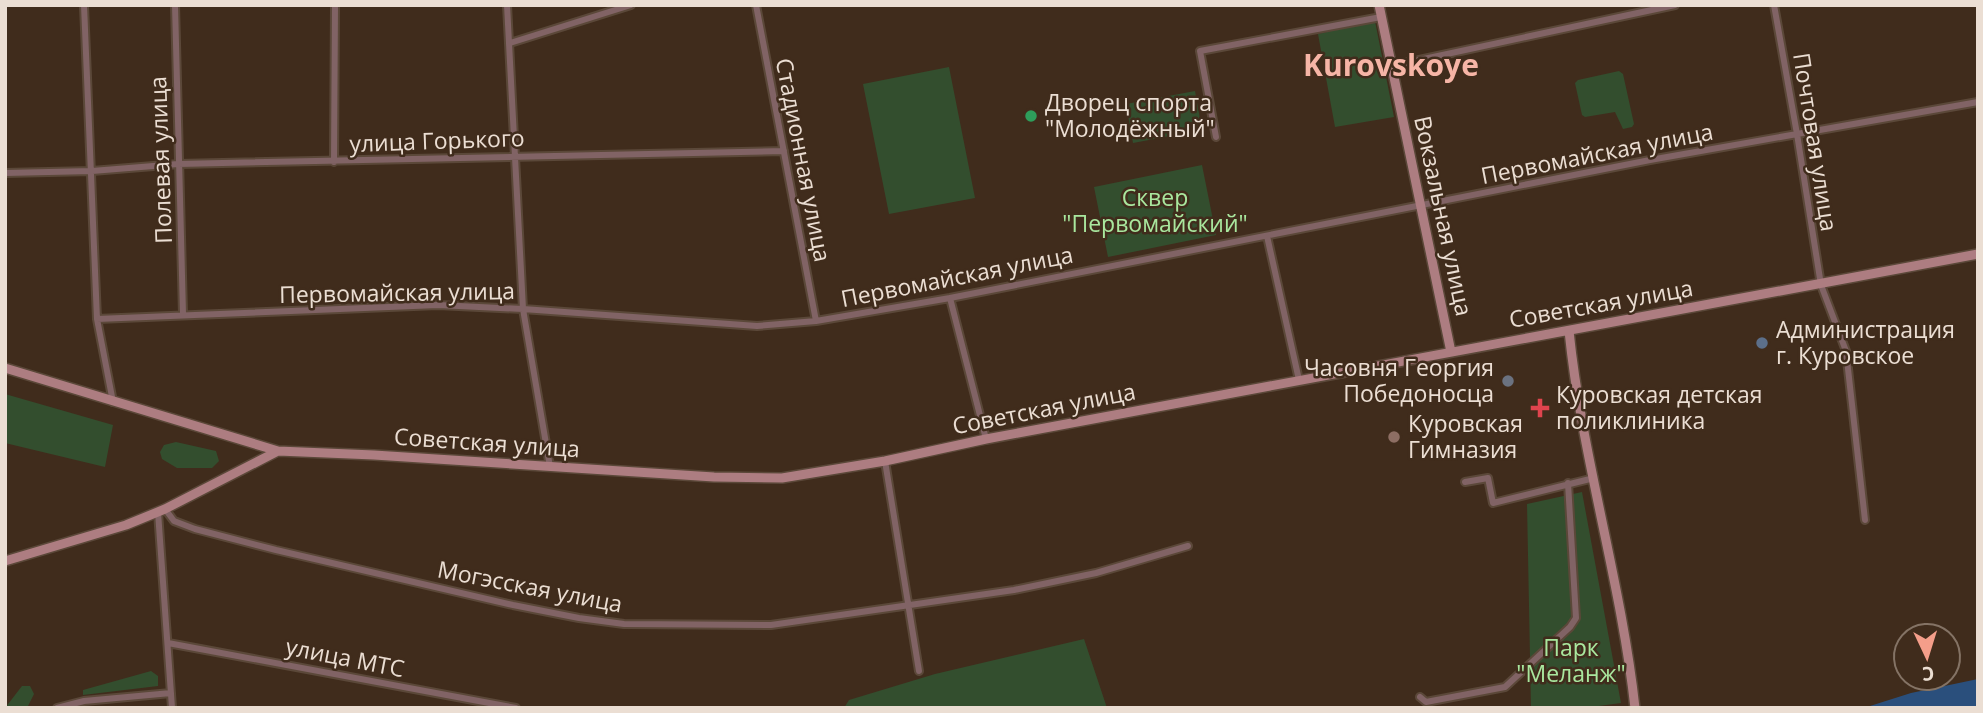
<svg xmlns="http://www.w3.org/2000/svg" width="1983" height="713" viewBox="0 0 1983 713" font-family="'Open Sans',sans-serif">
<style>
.green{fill:#334e2e}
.water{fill:#2a4f7c}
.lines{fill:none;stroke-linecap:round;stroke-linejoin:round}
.street-casing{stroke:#5b4839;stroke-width:10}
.secondary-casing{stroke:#5b4839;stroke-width:12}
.street{stroke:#816365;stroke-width:6}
.secondary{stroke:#ad7d81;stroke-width:9}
.leisure-dot{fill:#2e9e5b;stroke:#402c1c;stroke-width:2.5}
.service-dot{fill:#5c6f8a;stroke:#402c1c;stroke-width:2.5}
.worship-dot{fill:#6b7280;stroke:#402c1c;stroke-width:2.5}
.health-dot{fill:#e0444e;stroke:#402c1c;stroke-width:2.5}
.education-dot{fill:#8d6e63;stroke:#402c1c;stroke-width:2.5}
.labels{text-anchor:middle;stroke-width:5;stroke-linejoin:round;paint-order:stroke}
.poi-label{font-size:23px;fill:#ebded3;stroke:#402c1c;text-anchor:start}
.street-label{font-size:23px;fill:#ebded3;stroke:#402c1c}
.park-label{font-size:23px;fill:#a9e79e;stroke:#402c1c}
.district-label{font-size:30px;font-weight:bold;fill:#f6b5a6;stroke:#402c1c}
</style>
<rect width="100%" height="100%" fill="#402c1c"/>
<path class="green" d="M1375,21l19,96 -59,10 -17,-93z
M949,67l26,131 -86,16 -26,-130z
M1619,71l4,3 11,50 -2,3 -9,2 -8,-17 -30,5 -3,-2 -7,-32 3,-3z
M1195,91l7,39 -69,13 -7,-39z
M1202,165l14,70 -108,22 -14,-70z
M5,394l108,31 -8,42 -100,-24z
M176,442l40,9 3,10 -7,7h-35l-15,-9 -2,-7 4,-7z
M1582,492l39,211 -37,5h-53l-4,-204z
M1084,639l23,69h-263l5,-8 86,-26z
M151,671l7,5v10l-75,9v-5z
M22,686h8l4,8 -7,14h-22z"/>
<path class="water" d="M1978,679v29h-123l15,-2 41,-13z"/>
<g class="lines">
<defs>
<path id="street" d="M84,5l13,314
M175,5l8,309
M507,5l16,304 27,158
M756,5l60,316
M1774,5l23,129 24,151 25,66 19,169
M510,43l121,-38
M1391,66l284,-61
M1216,137l-16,-86 181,-34
M334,162l1,-157
M5,173l87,-2 86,-7 606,-13
M1267,236l32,144
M950,298l36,141
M113,402l-16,-83 341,-14 85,4 234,17 59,-5 134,-23 700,-138 328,-58
M885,461l34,210
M1465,482l23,-4 5,25 101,-25
M165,509l9,12 21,8 81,21 237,55 66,13 45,6 147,1 243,-35 82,-17 92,-27
M158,512l14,196
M168,643l348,65
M1420,697l6,5 79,-15 65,-60 6,-9 -8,-135
M57,708l27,-7 87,-8"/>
<path id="secondary" d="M1379,5l72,347
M1569,331c13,127 52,250 66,377
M5,368l273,83 96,4 340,22 68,1 103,-17 101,-22 992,-185
M5,561l121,-36 39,-16 113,-58"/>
</defs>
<use href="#street" class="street-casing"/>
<use href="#secondary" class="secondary-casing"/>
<use href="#street" class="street"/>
<use href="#secondary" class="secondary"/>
</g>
<circle class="leisure-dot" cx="1031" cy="116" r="7"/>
<circle class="service-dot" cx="1762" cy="343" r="7"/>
<circle class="worship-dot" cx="1508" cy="381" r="7"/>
<path class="health-dot" d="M1536.5 397.5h7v7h7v7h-7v7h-7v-7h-7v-7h7z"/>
<circle class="education-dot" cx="1394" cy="437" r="7"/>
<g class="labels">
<g class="poi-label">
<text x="1045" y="111">Дворец спорта<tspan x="1045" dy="26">"Молодёжный"</tspan></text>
<text x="1776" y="338">Администрация<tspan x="1776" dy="26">г. Куровское</tspan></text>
<text x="1494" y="376" text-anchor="end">Часовня Георгия<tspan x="1494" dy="26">Победоносца</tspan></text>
<text x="1556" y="403">Куровская детская<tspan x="1556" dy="26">поликлиника</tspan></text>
<text x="1408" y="432">Куровская<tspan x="1408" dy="26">Гимназия</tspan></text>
</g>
<g class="street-label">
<text transform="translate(437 141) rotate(-2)" y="8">улица Горького</text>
<text transform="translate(1815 142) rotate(81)" y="8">Почтовая улица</text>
<text transform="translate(1597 154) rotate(-11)" y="8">Первомайская улица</text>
<text transform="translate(161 160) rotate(-92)" y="8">Полевая улица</text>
<text transform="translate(803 160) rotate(79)" y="8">Стадионная улица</text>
<text transform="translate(1443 216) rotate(78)" y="8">Вокзальная улица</text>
<text transform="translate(957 277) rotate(-11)" y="8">Первомайская улица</text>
<text transform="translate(397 293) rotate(-1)" y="8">Первомайская улица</text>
<text transform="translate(1601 304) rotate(-10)" y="8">Советская улица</text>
<text transform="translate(1044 409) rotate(-11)" y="8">Советская улица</text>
<text transform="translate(487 443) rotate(4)" y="8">Советская улица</text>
<text transform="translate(530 587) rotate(11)" y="8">Могэсская улица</text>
<text transform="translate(345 658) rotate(11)" y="8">улица МТС</text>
</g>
<g class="park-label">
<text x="1155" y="206">Сквер<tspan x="1155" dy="26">"Первомайский"</tspan></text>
<text x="1571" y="656">Парк<tspan x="1571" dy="26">"Меланж"</tspan></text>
</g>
<g class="district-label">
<text x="1391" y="76">Kurovskoye</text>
</g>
</g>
<rect width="1983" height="713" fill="none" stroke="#ebded3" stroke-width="14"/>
<g transform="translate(1927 657) rotate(176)"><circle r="33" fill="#402c1c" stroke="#847365" stroke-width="2"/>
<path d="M0-5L12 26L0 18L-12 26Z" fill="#f49e8a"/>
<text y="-10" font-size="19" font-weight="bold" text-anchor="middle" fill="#ebded3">С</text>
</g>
</svg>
